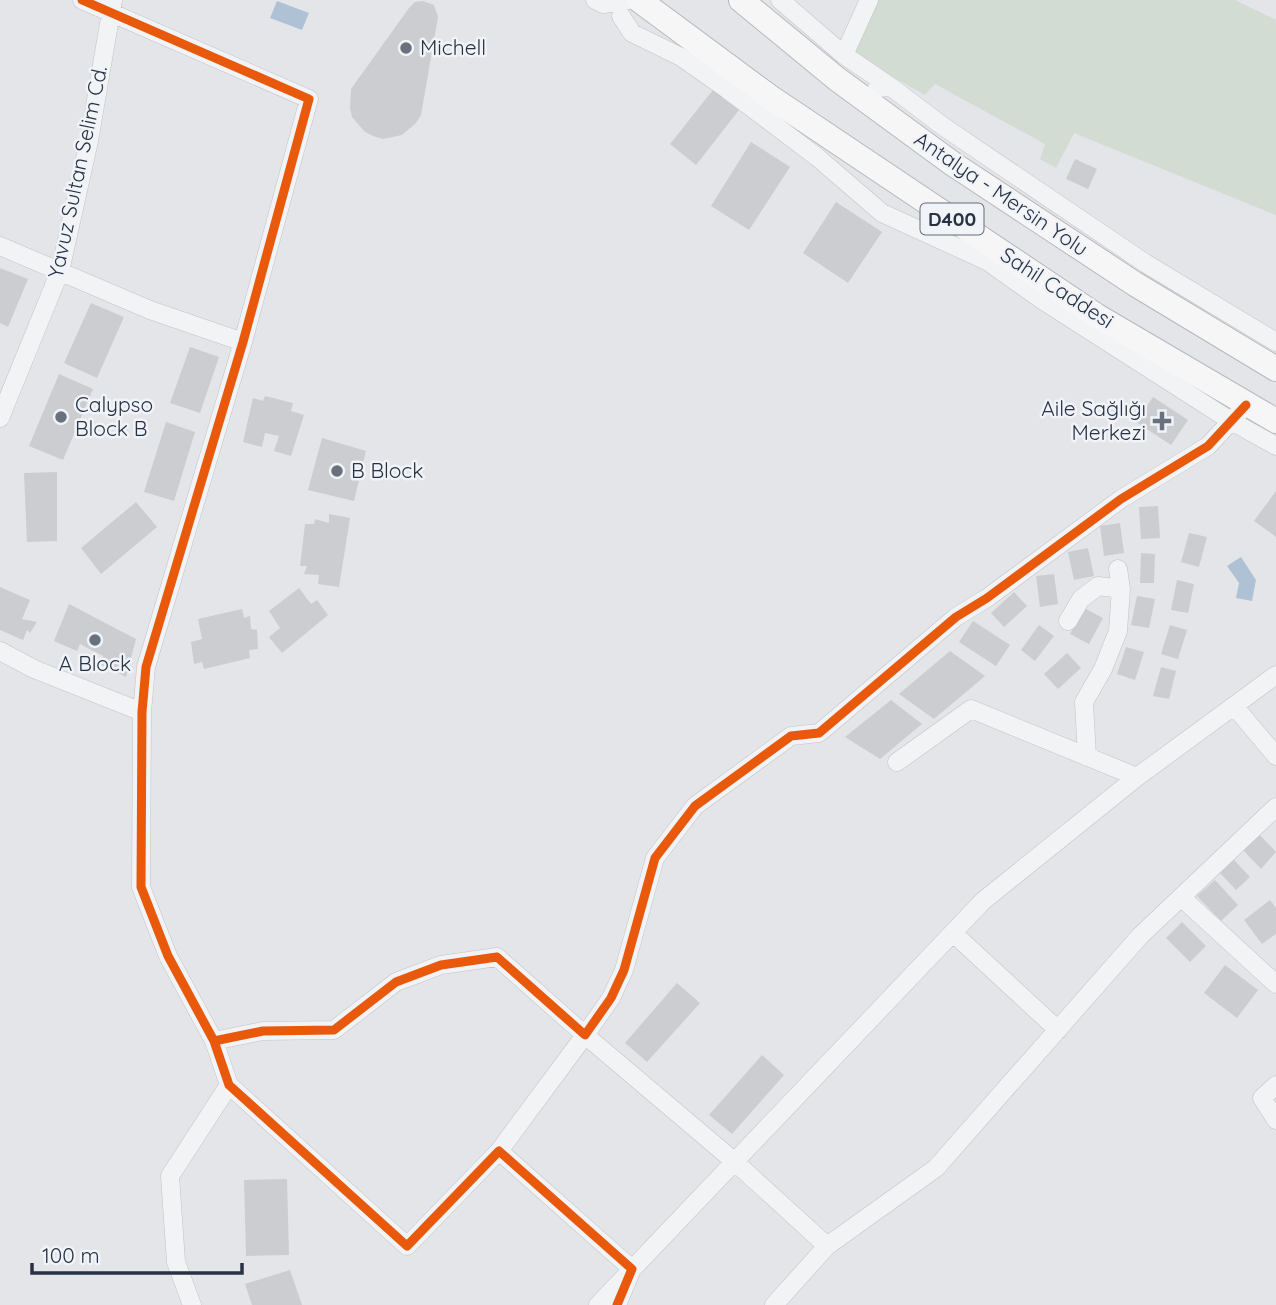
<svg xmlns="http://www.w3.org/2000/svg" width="1276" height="1305" viewBox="0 0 1276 1305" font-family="Quicksand,sans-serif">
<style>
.green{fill:#d3dcd3}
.water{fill:#afc2d5}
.building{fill:#cbcdd0}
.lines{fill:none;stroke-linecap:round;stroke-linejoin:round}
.minor-casing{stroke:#c1c3c6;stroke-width:19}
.highway-casing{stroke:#b5b8bd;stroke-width:26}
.minor{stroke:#f2f3f5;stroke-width:18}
.highway{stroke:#f6f6f7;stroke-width:24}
.cycleway-casing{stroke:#f0f3f8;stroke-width:13}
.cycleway{stroke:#e8590c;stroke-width:9}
.poi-dot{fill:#69717d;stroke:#f0f3f8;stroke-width:2.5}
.labels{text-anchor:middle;stroke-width:5;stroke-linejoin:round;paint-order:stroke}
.shield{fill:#f0f3f8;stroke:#646c79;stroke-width:2}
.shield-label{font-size:19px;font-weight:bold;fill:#283243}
.poi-label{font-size:21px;fill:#283243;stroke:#f0f3f8;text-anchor:start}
.street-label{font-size:21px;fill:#283243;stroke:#f0f3f8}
</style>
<rect width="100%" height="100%" fill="#e3e5e8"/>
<path class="green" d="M877,0h358l41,20v195l-202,-82 -18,35 -16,-9 5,-15 -110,-60 -10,11 -75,-42z"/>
<path class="water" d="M277,1l32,12 -7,17 -32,-12z
M1241,557l15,23 -4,21 -16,-3 3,-15 -12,-17z"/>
<path class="building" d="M423,1l11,4 4,12 -17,98 -5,8 -14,12 -19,4 -10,-3 -8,-4 -13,-15 -2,-9 1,-19 58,-81 6,-6z
M713,90l26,20 -43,55 -26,-21z
M751,142l39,25 -41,63 -38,-24z
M1075,159l22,10 -9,20 -22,-10z
M836,202l46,30 -34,51 -45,-30z
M0,268l28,11 -20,48 -8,-4z
M91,303l33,14 -27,61 -33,-15z
M190,347l29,10 -19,56 -30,-10z
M59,374l34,15 -30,71 -34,-14z
M265,396l28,7 -2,8 13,4 -13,41 -17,-5 5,-15 -14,-3 -3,14 -19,-5 10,-44 10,3z
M1153,397l35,23 -17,25 -35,-23z
M166,422l29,10 -21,69 -30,-9z
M322,438l44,13 -12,50 -46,-11z
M57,472v69l-30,1 -3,-69z
M1276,491v46l-22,-16z
M136,502l21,25 -56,47 -20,-26z
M1158,506l2,32 -19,1 -2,-32z
M329,514l21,4 -11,69 -21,-3 1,-9 -15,-1 3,-8h-7l5,-42h9l1,-5 14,4z
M1120,523l4,30 -20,3 -4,-30z
M1189,533l18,4 -8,30 -18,-5z
M1088,548l6,28 -20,4 -6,-28z
M1141,553l14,1 -1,29h-14z
M1054,574l4,30 -18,3 -4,-31z
M1177,580l17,4 -6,29 -17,-3z
M0,587l30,13 -8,19 15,3 -7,11 -3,-3 -4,10 -23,-10z
M299,588l12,16 6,-4 11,15 -46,38 -13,-16 11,-9 -11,-17z
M1014,592l13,14 -23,21 -13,-14z
M1137,596l18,3 -6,29 -18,-3z
M69,604l67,35 -10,38 -26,-13 3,-8 -23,-12 -3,7 -23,-10z
M1084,608l19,10 -14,26 -19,-10z
M242,609l2,9 6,-2 1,13 6,1 1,19 -9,1 1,8 -46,11 -2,-7 -8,2 -3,-22 11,-3 -4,-20z
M973,621l37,24 -14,21 -37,-24z
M1039,625l15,11 -19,25 -14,-11z
M1170,625l17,5 -9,29 -17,-5z
M1126,647l18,5 -9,28 -18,-6z
M950,651l35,25 -51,43 -35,-25z
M1067,653l14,15 -23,21 -14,-15z
M1161,667l15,4 -7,28 -16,-3z
M891,700l31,24 -42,35 -35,-22z
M1258,833l18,19 -15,17 -19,-20z
M1234,860l16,17 -14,13 -16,-17z
M1215,880l23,25 -17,16 -24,-25z
M1270,900l6,8v26l-14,10 -18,-24z
M1182,922l24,24 -16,16 -24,-24z
M1225,965l33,25 -21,28 -33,-25z
M677,983l23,20 -53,59 -22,-19z
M762,1055l22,20 -52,59 -23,-19z
M287,1179l2,76 -43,1 -2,-76z
M290,1270l12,35h-50l-7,-21z"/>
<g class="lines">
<defs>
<path id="minor" d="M82,0l227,99 -66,243 -97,325 -4,45 -1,175 27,69 46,85 15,44 178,161 92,-95 133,118 -15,36
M595,0l8,4 25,-4
M780,0l64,55 47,32
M621,16l11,17 49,24 47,33 89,67 65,56 105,48 55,39 189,121 45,25
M844,55l25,-55
M877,88l14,-1 53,40 201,136 131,79
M0,246l150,64 93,32
M0,418l60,-147 29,-130 24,-141
M1068,621l13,-22 17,-13 23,3
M0,651l34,18 108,43
M1234,706l42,50
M1087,757l-3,-55 19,-33 15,-38 3,-42 -3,-20
M897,762l74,-53 166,68
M1181,897l95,87
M953,933l105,97
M214,1041l49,-10 71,-1 62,-48 45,-17 56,-8 88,78 26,-37 13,-28 31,-112 40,-52 96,-70 28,-3 137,-116 31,-19 134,-99 87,-53 38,-41
M1276,1085l-14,13 14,22
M499,1151l86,-116 150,127 92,84 109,-78 204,-232 136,-129
M192,1305l-16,-43 -6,-86 59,-91
M598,1305l385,-404 154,-124 139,-102
M774,1305l53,-59"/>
<path id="highway" d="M639,0l131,97 327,219 179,105
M741,0l96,79 116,85 182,120 141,85"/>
</defs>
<use href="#minor" class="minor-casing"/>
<use href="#highway" class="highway-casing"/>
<use href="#minor" class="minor"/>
<use href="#highway" class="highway"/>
<defs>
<path id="cycleway" d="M82,0l227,99 -66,243 -97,325 -4,45 -1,175 27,69 46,85 15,44 178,161 92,-95 133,118 -15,36
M214,1041l49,-10 71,-1 62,-48 45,-17 56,-8 88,78 26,-37 13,-28 31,-112 40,-52 96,-70 28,-3 137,-116 31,-19 134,-99 87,-53 38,-41"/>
</defs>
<use href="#cycleway" class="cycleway-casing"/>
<use href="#cycleway" class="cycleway"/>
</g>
<g class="poi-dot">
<circle cx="406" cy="48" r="7"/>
<circle cx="61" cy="417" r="7"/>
<path d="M1158.5 410.5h7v7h7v7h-7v7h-7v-7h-7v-7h7z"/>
<circle cx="337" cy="471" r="7"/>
<circle cx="95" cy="640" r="7"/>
</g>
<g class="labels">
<rect class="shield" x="920.5" y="203.5" width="63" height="31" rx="5"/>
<g class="shield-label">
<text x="952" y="226">D400</text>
</g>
<g class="poi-label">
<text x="420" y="55">Michell</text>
<text x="75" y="412">Calypso<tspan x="75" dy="24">Block B</tspan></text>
<text x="1146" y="416" text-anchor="end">Aile Sağlığı<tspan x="1146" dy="24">Merkezi</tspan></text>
<text x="351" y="478">B Block</text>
<text x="95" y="671" text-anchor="middle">A Block</text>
</g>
<g class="street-label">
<text transform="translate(78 172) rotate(-78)" y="7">Yavuz Sultan Selim Cd.</text>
<text transform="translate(1001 194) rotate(34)" y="7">Antalya - Mersin Yolu</text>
<text transform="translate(1057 288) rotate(33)" y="7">Sahil Caddesi</text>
</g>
</g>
<path d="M32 1263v10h210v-10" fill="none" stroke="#283243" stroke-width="3.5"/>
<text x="42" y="1263" font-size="21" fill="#283243" stroke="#f0f3f8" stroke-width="5" paint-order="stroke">100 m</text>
</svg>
